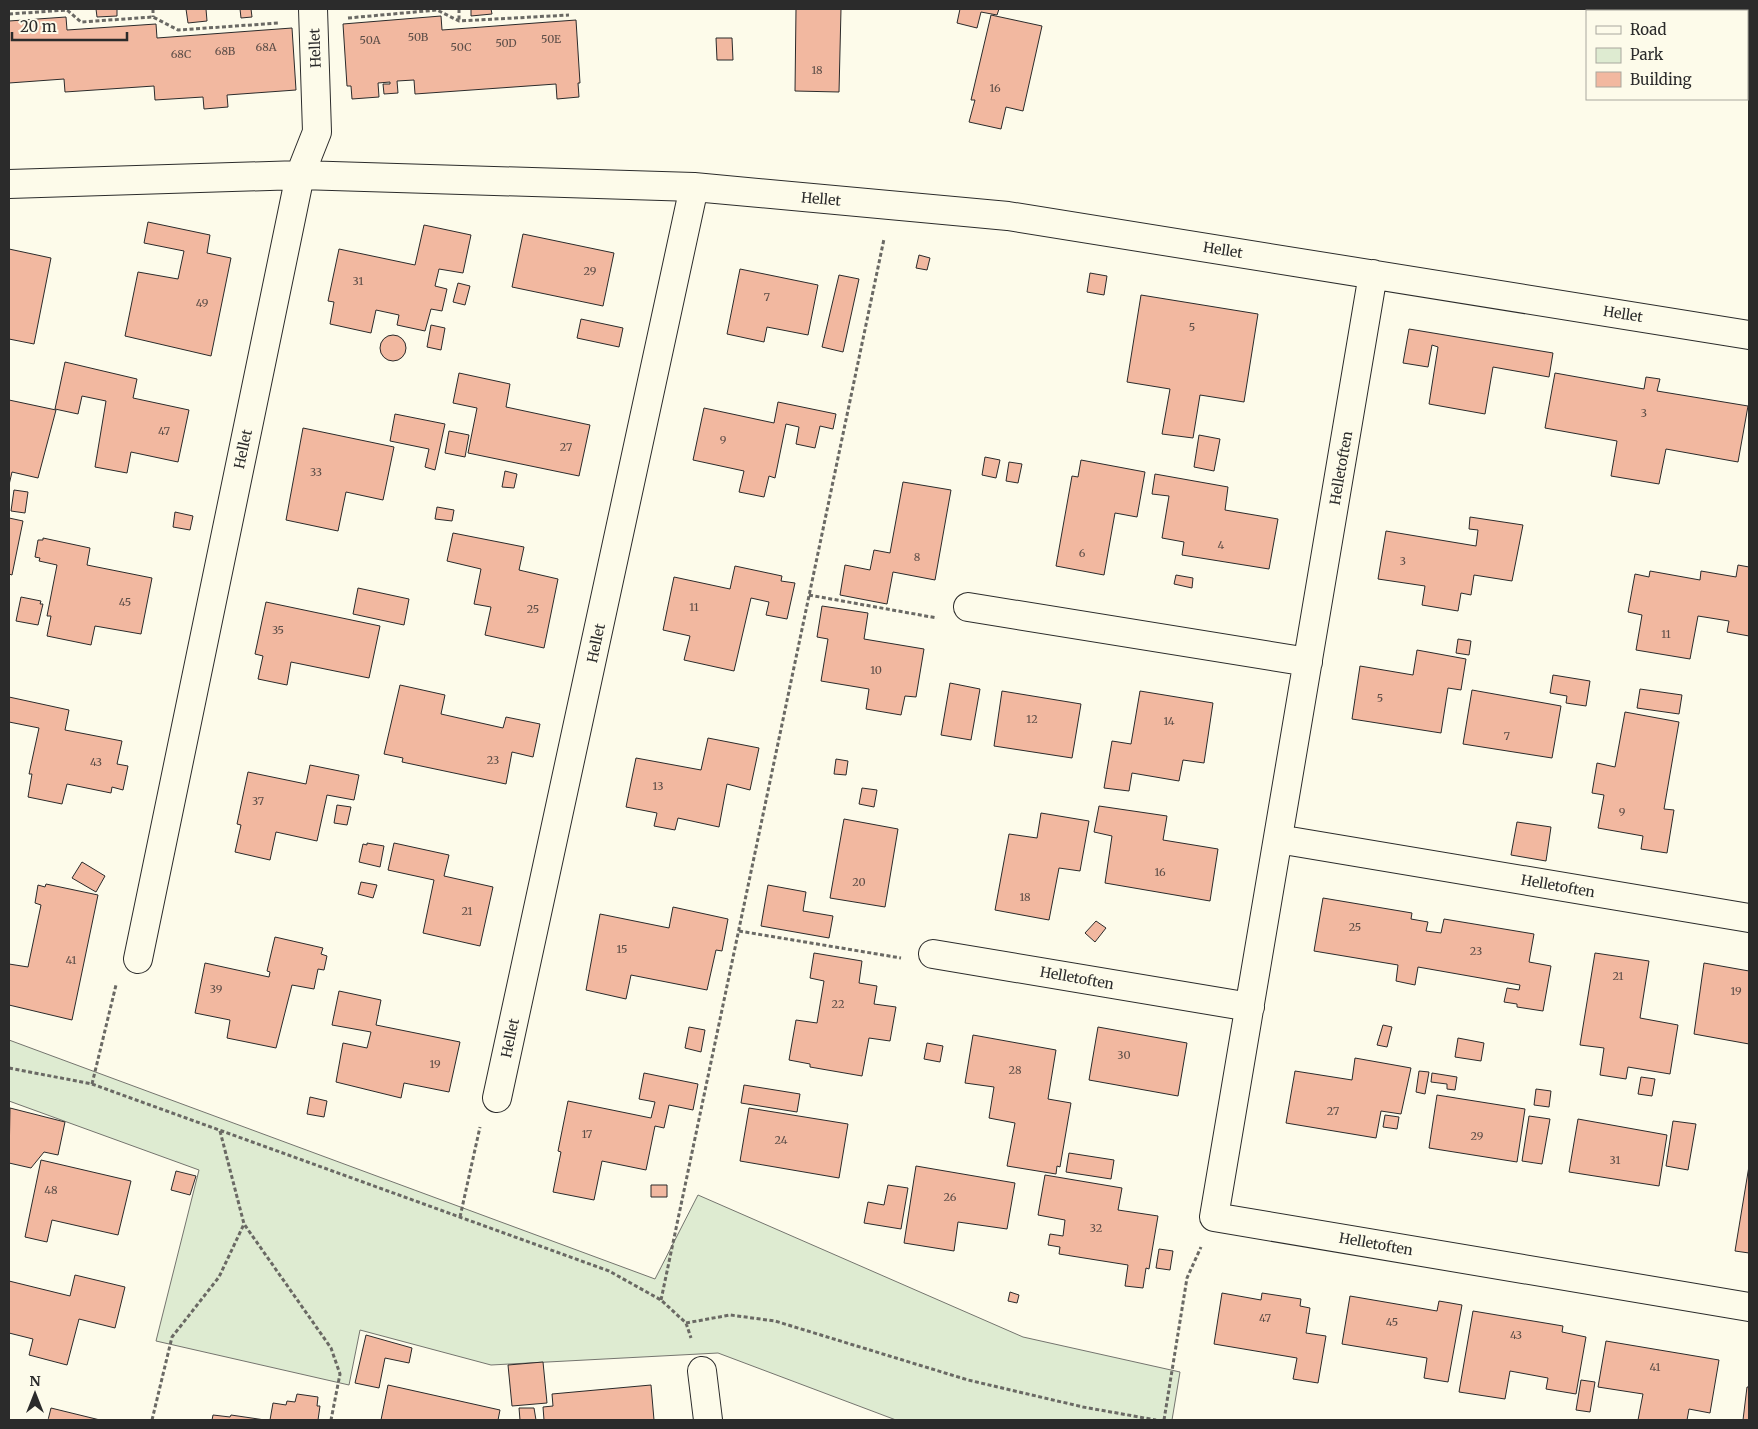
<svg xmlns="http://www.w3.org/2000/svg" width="1758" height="1429" viewBox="0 0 1758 1429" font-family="Merriweather,serif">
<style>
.green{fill:#deebd1;stroke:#74746e}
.building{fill:#f2b8a0;stroke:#2b2b2b}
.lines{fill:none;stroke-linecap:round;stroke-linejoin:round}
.minor-casing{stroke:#2b2b2b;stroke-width:30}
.path{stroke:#6a6964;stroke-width:3;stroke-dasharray:4 2.5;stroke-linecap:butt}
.minor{stroke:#fdfbea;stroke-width:28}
.labels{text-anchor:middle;stroke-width:4;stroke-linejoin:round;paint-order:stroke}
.number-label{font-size:11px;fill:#5d4e48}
.street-label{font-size:14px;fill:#2b2b2b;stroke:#fdfbea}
</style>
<rect width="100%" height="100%" fill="#fdfbea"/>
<path class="green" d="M9,1040l646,239 43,-84 325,142 157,35 -8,48h-276l-178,-67 -227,12 -131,-35 -11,55 -193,-44 43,-171 -190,-69z"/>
<path class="building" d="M96,9h21v7l-20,1z
M186,9h20l1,12 -19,2z
M240,9h11l1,8 -11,1z
M471,9h20l1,5 -21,2z
M796,9h45l-2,83 -44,-1z
M960,9h39l-2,6 -16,-3 -4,16 -20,-5z
M991,15l51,11 -19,85 -17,-4 -5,22 -32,-7 6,-22h-4z
M441,16l1,14 134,-10 4,63h-2l1,14 -22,2 -1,-15 -141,10 -1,-14 -17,1 1,12 -14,1 -1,-10h7v-2l-12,1 1,14 -27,2 -1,-13h-4l-4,-62z
M66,17l1,13 89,-6 1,14 135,-10 4,62 -69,5 1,12 -24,2 -1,-12 -48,3 -1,-14 -89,6 -1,-13 -55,4v-62z
M716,38h16l1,22h-16z
M148,222l62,13 -3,18 24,5 -20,98 -86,-20 13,-64 40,7 6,-28 -40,-8z
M424,225l47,10 -8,38 -24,-4 -4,17 12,3 -5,22 -11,-2 -6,22 -28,-6 2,-10 -23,-5 -5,23 -41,-9 4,-22 -6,-1 11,-52 76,16z
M523,234l91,19 -11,53 -91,-19z
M9,249l42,9 -17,86 -25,-5z
M919,255l11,3 -3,12 -11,-2z
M740,269l78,16 -10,50 -41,-8 -3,15 -37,-8z
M1090,273l17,3 -3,19 -17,-3z
M839,275l20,4 -16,73 -21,-5z
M458,283l12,3 -5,19 -12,-3z
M1141,295l117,19 -14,88 -44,-7 -7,43 -31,-4 8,-45 -43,-7z
M581,319l42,9 -4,19 -42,-9z
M431,325l14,3 -4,22 -14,-3z
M1409,329l144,24 -4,24 -56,-10 -8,47 -56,-10 9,-57 -6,-2 -4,22 -25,-4z
M380 348a13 13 0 1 1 26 0a13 13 0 1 1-26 0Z
M65,362l72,17 -4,19 56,12 -11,52 -47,-10 -4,21 -32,-6 11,-66 -24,-5 -4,18 -23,-5z
M459,373l51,11 -4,23 84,18 -11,51 -111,-23 9,-45 -24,-5z
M1555,373l89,16 2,-12 14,2 -3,12 91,15 -10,56 -72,-13 -7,35 -48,-8 6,-35 -72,-13z
M9,400l47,10 -18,68 -26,-6 -3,13z
M778,402l58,12 -3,15 -13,-3 -5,22 -19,-4 3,-17 -13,-3 -11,54 -6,-2 -5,21 -25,-5 5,-21 -51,-11 11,-52 70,15z
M395,414l50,10 -10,46 -10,-3 4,-18 -39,-8z
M303,428l91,19 -11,53 -37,-8 -8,39 -52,-11z
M449,431l20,4 -4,22 -20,-4z
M1199,435l21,4 -6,32 -20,-4z
M985,457l15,3 -4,18 -14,-3z
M1081,460l64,12 -8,45 -22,-4 -11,62 -48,-9 16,-90 6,1z
M1009,462l13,2 -4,19 -12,-2z
M505,471l12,3 -3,14 -12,-1z
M1155,474l73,13 -3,23 53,9 -9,50 -87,-14 2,-13 -22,-4 7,-42 -17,-2z
M903,482l48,8 -16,90 -42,-8 -6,32 -47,-9 5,-30 25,5 4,-20 16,3z
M14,490l14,2 -3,21 -14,-2z
M437,507l17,3 -2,11 -17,-2z
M175,512l18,4 -3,14 -17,-3z
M1470,517l53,8 -11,56 -38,-6 -3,20 -10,-2 -3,18 -36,-6 3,-19 -47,-7 8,-48 90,15 2,-16 -9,-1z
M9,518l14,3 -11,54 -3,-1z
M453,533l71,14 -5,23 39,9 -14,69 -59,-13 6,-28 -17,-3 7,-35 -34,-8z
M43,538l47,10 -3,17 65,13 -11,56 -46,-8 -4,19 -44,-9 4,-20h-4l10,-51 -18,-4 1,-3 -5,-1 3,-17h5z
M1738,565l11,2v69l-22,-4 2,-11 -31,-5 -8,43 -54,-9 6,-35 -14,-3 7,-38 14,3 1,-6 50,9 1,-9 35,6z
M735,566l47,10 -1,5 14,2 -8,36 -21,-4 3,-13 -18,-4 -17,73 -50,-11 6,-24 -27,-6 11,-53 56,12z
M1176,575l17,3 -1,10 -18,-4z
M358,588l51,11 -5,26 -51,-11z
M21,597l20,4 -1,3h3l-5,21 -22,-4z
M266,602l114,24 -11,52 -78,-16 -4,23 -29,-6 5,-23 -8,-2z
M822,606l46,7 -4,26 60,10 -8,48 -11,-1 -4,19 -35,-6 3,-20 -48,-8 7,-42 -11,-2z
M1458,639l13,2 -2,14 -13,-2z
M1417,650l49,9 -5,31 -13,-2 -7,45 -89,-14 8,-53 53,9z
M1553,675l37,6 -4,25 -20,-3 1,-7 -17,-3z
M950,683l30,6 -9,51 -30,-5z
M400,685l45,10 -4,19 62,14 3,-11 34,7 -7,33 -21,-5 -6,32 -104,-22 1,-4 -19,-4z
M1640,689l42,6 -3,19 -42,-6z
M1472,690l89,16 -9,52 -89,-14z
M1002,691l79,13 -9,54 -78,-12z
M1140,691l73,12 -9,60 -21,-3 -4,21 -47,-8 -3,18 -25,-3 8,-47 19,3z
M9,697l60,13 -4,20 57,11 -5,23 11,2 -5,24 -11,-3 -1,6 -44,-9 -5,20 -34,-7 4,-23h-3l10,-46 -30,-6z
M1625,712l54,10 -15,87 10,1 -7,43 -26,-4 2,-13 -45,-8 6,-33 -12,-2 5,-30 18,4z
M708,738l51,10 -9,42 -23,-6 -8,43 -41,-9 -3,12 -21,-4 3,-13 -31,-6 10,-49 65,12z
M836,759l12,2 -2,14 -12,-1z
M310,765l49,10 -5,25 -27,-5 -10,46 -41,-9 -6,28 -35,-8 6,-27 -4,-1 11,-52 58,12z
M862,788l15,2 -3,17 -15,-3z
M337,805l14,2 -4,18 -13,-2z
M1099,806l68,10 -4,24 55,9 -8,52 -105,-18 7,-47 -18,-4z
M1041,813l48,8 -9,50 -21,-3 -10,52 -54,-10 14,-76 28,4z
M844,819l54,10 -13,78 -55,-9z
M1517,822l34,5 -5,34 -35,-6z
M367,843l17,3 -4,21 -21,-5 4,-18 4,1z
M394,843l55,12 -5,21 49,11 -13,59 -57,-13 11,-53 -46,-10z
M82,862l23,14 -9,16 -24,-14z
M361,882l16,3 -4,13 -15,-4z
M46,884l52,11 -26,125 -63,-15v-41l19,3 13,-62 -6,-2 3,-18 7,2z
M768,885l38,7 -3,19 30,5 -4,22 -68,-12z
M1323,898l89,15 -1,6 17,3 -2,9 15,2 3,-14 90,15 -5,28 22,4 -8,45 -26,-4v-3l-13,-2 3,-14 12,2 1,-5 -102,-18 -3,18 -19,-4 2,-16 -84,-14z
M673,907l55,12 -6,32 -6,-1 -9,40 -76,-15 -5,24 -40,-9 14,-76 69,14z
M1096,921l10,7 -11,14 -10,-9z
M275,937l48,11 -2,6 6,2 -3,14 -6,-1 -4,20 -22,-4 -16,63 -49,-10 3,-18 -35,-7 10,-50 64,14 1,-5 -3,-1z
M814,953l48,8 -3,22 18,3 -3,18 22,3 -6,34 -21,-3 -7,38 -52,-9v-3l-21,-4 7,-40 21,3 7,-42 -14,-3z
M1595,953l54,8 -9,57 38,7 -8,49 -42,-7 -2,12 -26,-4 4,-27 -24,-3z
M1704,963l45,8v73l-55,-10z
M339,991l42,9 -5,25 84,17 -11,50 -45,-9 -3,15 -65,-16 7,-39 24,5 4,-16 -39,-7z
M1383,1025l9,2 -5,20 -10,-2z
M689,1027l16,3 -4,22 -16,-4z
M1098,1027l89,16 -9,53 -89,-16z
M973,1035l83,15 -8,49 23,4 -11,64 -3,-1 -1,8 -49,-8 8,-43 -26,-5 5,-31 -29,-4z
M1458,1038l26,5 -3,18 -26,-4z
M927,1043l16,3 -3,16 -16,-3z
M1355,1058l56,10 -10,46 -20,-3 -5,27 -90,-15 9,-52 57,9z
M1419,1071l10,1 -4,22 -9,-2z
M644,1073l54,11 -5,26 -24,-5 -5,23 -9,-2 -9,44 -44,-9 -8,39 -41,-8 8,-40 -3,-1 10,-50 83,17 4,-16 -16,-3z
M1432,1073l25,4 -2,13 -8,-1v-5l-16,-2z
M1641,1077l14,2 -3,17 -14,-2z
M744,1085l56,9 -3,18 -56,-9z
M1536,1089l15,2 -2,16 -15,-2z
M1437,1095l88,14 -8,53 -88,-14z
M310,1097l17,4 -3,16 -17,-3z
M10,1108l55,14 -7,33 -14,-3 -13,16 -22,-5z
M749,1108l99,16 -9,54 -99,-17z
M1385,1115l14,2 -2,12 -14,-2z
M1529,1116l21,3 -8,45 -20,-3z
M1578,1119l89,16 -8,51 -90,-14z
M1673,1121l23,3 -8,46 -22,-4z
M1069,1153l45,7 -3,19 -45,-7z
M41,1160l90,21 -13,54 -66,-15 -5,22 -22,-5z
M916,1166l99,17 -8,46 -49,-7 -4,29 -50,-8z
M1749,1166v87l-14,-2z
M176,1171l20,5 -6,19 -19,-5z
M1045,1175l77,13 -4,22 40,6 -9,53 -3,-1 -3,20 -18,-2 3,-21 -69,-11 1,-7 -12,-2 2,-11 13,2 2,-16 -27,-5z
M651,1185h16v12h-16z
M888,1185l20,3 -7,41 -37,-6 4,-21 16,3z
M1159,1249l14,2 -3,19 -14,-2z
M75,1275l50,12 -10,41 -36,-9 -12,46 -38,-10 4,-16 -24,-6v-52l61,15z
M1010,1292l9,3 -2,8 -9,-2z
M1222,1293l39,7 1,-7 39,6 -1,7 10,2 -4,25 20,3 -8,47 -25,-4 4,-21 -83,-14z
M1350,1296l87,15 2,-10 23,4 -14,77 -24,-4 3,-20 -85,-14z
M1473,1311l90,15 -1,6 24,5 -10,57 -30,-5 2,-11 -38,-7 -5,28 -46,-7z
M366,1335l46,13 -3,15 -24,-5 -6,30 -24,-5z
M1606,1341l113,19 -9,53 -21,-4 -2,11h-49l5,-26 -45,-7z
M543,1362l4,41 -35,3 -4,-41z
M1581,1380l14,2 -5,30 -14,-2z
M388,1385l112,25 -2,10h-117z
M651,1385l3,35h-110l-1,-13 10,-1 -1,-12z
M1747,1387h2v33h-6z
M297,1394l21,3 -1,9h3l-2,14h-48l3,-17 13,2 1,-4 8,1z
M51,1408l49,12h-52z
M519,1408h15l2,12h-16z
M213,1415l17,2 1,-2 34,5h-53z"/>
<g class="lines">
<defs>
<path id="minor" d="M9,184l291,-9 394,12 314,29 741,119
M1373,274l-159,943 535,90
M968,607l340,55
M1278,839l471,79
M933,954l317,53
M138,959l162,-784 17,-43 -4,-123
M497,1098l197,-911
M702,1371l6,49"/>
</defs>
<use href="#minor" class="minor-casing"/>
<path class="path" d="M153,9v8
M459,9v12
M9,14l58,-4 14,12 72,-5 25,13 101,-7
M348,18l89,-8 22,11 110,-6
M809,595l128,23
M739,931l162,27
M9,1068l83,16 517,187 52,29 25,23 5,15
M92,1084l24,-99
M220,1131l24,93 87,124 9,26 -9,46
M460,1217l20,-90
M661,1300l223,-1061
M686,1323l44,-8 45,6 193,59 115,27 73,13
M152,1420l20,-83 47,-60 25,-53
M1164,1420l23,-142 14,-31"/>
<use href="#minor" class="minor"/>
</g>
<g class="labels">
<g class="number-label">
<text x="418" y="41">50B</text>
<text x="551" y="43">50E</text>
<text x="370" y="44">50A</text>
<text x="506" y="47">50D</text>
<text x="266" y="51">68A</text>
<text x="461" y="51">50C</text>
<text x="225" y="55">68B</text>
<text x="181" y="58">68C</text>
<text x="817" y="74">18</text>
<text x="995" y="92">16</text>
<text x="590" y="275">29</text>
<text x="358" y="285">31</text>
<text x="767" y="301">7</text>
<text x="202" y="307">49</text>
<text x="1192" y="331">5</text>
<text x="1644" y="417">3</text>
<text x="164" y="435">47</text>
<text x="723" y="444">9</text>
<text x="566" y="451">27</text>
<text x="316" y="476">33</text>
<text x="1221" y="549">4</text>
<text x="1082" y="557">6</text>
<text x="917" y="561">8</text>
<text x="1403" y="565">3</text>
<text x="125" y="606">45</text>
<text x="694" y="611">11</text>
<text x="533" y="613">25</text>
<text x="278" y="634">35</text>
<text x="1666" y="638">11</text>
<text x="876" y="674">10</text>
<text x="1380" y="702">5</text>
<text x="1032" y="723">12</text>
<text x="1169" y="725">14</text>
<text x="1507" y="740">7</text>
<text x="493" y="764">23</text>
<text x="96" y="766">43</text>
<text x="658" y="790">13</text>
<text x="258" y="805">37</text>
<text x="1622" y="816">9</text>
<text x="1160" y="876">16</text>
<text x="859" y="886">20</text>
<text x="1025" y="901">18</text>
<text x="467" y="915">21</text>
<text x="1355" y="931">25</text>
<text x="622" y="953">15</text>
<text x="1476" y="955">23</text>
<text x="71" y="964">41</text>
<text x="1618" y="980">21</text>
<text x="216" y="993">39</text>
<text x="1736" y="995">19</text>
<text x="838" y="1008">22</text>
<text x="1124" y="1059">30</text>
<text x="435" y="1068">19</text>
<text x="1015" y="1074">28</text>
<text x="1333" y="1115">27</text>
<text x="587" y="1138">17</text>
<text x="1477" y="1140">29</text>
<text x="781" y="1144">24</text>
<text x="1615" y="1164">31</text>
<text x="51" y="1194">48</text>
<text x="950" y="1201">26</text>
<text x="1096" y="1232">32</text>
<text x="1265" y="1322">47</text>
<text x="1392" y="1326">45</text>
<text x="1516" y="1339">43</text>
<text x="1655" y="1371">41</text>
</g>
<g class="street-label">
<text transform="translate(315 48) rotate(-92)" y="5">Hellet</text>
<text transform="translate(821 199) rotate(5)" y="5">Hellet</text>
<text transform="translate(1223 250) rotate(9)" y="5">Hellet</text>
<text transform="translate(1623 314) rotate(9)" y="5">Hellet</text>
<text transform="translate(243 449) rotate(-78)" y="5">Hellet</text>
<text transform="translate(1341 468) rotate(-80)" y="5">Helletoften</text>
<text transform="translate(596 643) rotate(-78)" y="5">Hellet</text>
<text transform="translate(1558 886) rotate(10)" y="5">Helletoften</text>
<text transform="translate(1077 978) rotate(10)" y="5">Helletoften</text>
<text transform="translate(510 1038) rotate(-78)" y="5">Hellet</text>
<text transform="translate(1376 1244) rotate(10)" y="5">Helletoften</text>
</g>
</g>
<rect width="1758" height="1429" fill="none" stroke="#2b2b2b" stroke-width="20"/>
<rect x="1586" y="10" width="162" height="90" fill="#fdfbea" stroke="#a9a89e"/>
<rect x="1596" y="26" width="25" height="8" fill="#fdfbea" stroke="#a9a89e"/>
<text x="1630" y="35" font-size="15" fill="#2b2b2b">Road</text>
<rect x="1596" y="48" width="25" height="15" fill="#deebd1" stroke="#a9a89e"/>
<text x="1630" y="60" font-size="15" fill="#2b2b2b">Park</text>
<rect x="1596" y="72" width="25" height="15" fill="#f2b8a0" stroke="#a9a89e"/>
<text x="1630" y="85" font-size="15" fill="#2b2b2b">Building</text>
<g transform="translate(35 1394)" stroke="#fdfbea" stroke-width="4" paint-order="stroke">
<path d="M0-4L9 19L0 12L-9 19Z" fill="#2b2b2b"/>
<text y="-8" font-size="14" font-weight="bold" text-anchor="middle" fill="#2b2b2b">N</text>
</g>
<path d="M12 32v8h115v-8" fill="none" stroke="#2b2b2b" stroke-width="2.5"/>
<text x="20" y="32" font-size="15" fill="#2b2b2b" stroke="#fdfbea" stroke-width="4" paint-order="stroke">20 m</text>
</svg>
